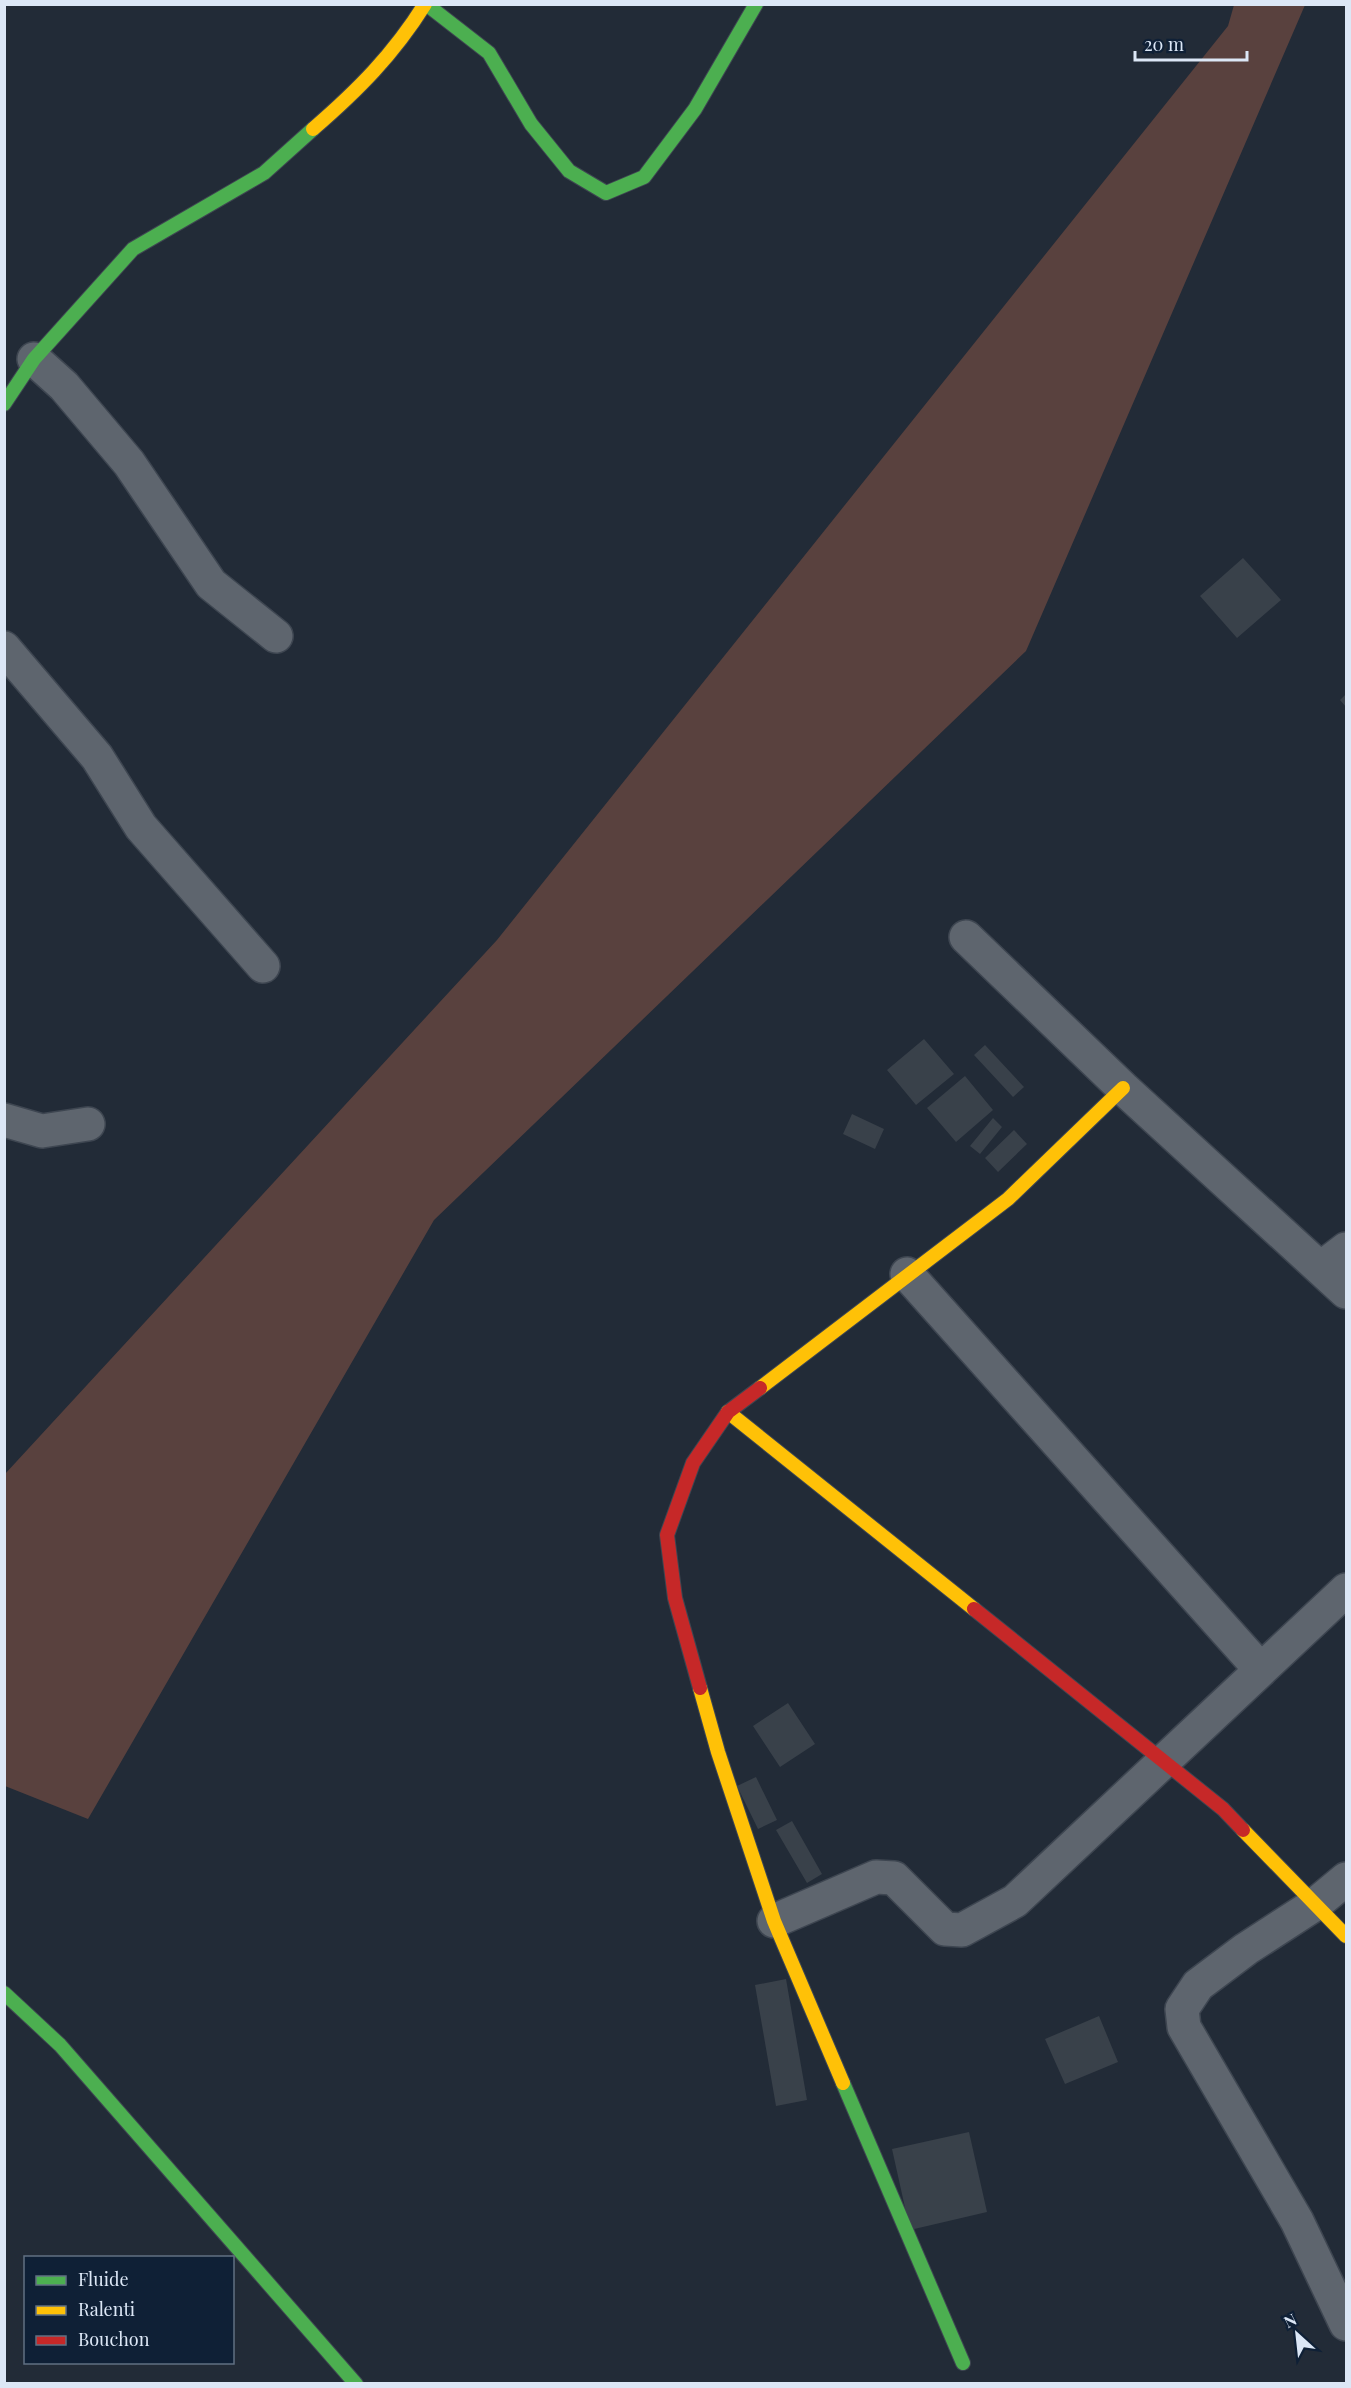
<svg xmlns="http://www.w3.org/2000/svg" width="1351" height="2388" viewBox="0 0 1351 2388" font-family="'Playfair Display',serif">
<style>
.green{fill:#59413e}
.building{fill:#39414a}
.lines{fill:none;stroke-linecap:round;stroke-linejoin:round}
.street-casing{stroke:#3e4651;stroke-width:36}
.fast-casing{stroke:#3e4651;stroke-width:16}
.slow-casing{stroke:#3e4651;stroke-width:16}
.jam-casing{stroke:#3e4651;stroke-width:16}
.street{stroke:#5e656e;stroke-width:33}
.fast{stroke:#4caf50;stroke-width:14}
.slow{stroke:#ffc107;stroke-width:14}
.jam{stroke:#c62828;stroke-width:14}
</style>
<rect width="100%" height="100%" fill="#222b37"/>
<path class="green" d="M1234,5h71l-279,646 -592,569 -346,599 -83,-33v-312l492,-534 731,-914z"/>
<path class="building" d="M1243,558l38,42 -44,38 -37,-42z
M1346,694v13l-6,-7z
M924,1039l30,35 -38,31 -29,-35z
M985,1045l39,42 -11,10 -39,-42z
M965,1076l28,34 -37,32 -29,-34z
M852,1114l32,15 -9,20 -32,-15z
M993,1118l9,9 -22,27 -10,-8z
M1014,1130l13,14 -29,28 -13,-14z
M788,1703l27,41 -35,23 -27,-41z
M756,1777l21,43 -19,9 -21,-43z
M792,1821l30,53 -15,9 -31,-53z
M786,1979l21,121 -31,6 -21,-121z
M1099,2016l19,46 -53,22 -20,-45z
M969,2132l18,80 -77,18 -18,-81z"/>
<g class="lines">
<defs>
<path id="street" d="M34,359l30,27 65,77 82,121 65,52
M4,648l93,109 44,70 122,139
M966,937l157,151 223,204
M4,1120l38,11 46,-7
M1321,1268l25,-19
M907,1274l354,396
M1346,1879l-29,24 -71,46 -48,36 -16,24 2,18 113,194 49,103
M774,1921l102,-44 18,1 51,51 17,1 53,-29 331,-311"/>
<path id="fast" d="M426,4l63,49 42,71 38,47 37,22 38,-16 51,-68 61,-105
M4,404l30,-45 99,-110 131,-76 49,-44
M4,1993l56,52 296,339
M843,2083l120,280"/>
<path id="slow" d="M313,129c45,-39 80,-74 112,-125
M760,1388l248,-189 115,-111
M728,1412l246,197
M700,1688l18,64 56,169 69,162
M1243,1830l103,106"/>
<path id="jam" d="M974,1609l249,200 20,21
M700,1688l-25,-90 -8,-63 26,-72 35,-51 32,-24"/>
</defs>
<use href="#street" class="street-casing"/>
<use href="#fast" class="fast-casing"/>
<use href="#slow" class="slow-casing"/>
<use href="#jam" class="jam-casing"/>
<use href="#street" class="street"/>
<use href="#fast" class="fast"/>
<use href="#slow" class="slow"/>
<use href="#jam" class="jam"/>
</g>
<rect width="1351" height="2388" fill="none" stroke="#dce7f6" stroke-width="12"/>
<rect x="24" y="2256" width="210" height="108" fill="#0f2036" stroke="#617083" stroke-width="1.5"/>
<rect x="36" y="2276" width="30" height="9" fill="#4caf50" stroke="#617083" stroke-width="1.5"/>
<text x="78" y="2286" font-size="18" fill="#dce7f6">Fluide</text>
<rect x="36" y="2306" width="30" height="9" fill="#ffc107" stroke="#617083" stroke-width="1.5"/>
<text x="78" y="2316" font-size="18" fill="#dce7f6">Ralenti</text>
<rect x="36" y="2336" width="30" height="9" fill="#c62828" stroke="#617083" stroke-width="1.5"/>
<text x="78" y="2346" font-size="18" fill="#dce7f6">Bouchon</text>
<g transform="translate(1297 2334) rotate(333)" stroke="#0f2036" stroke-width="4.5" paint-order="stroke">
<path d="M0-4.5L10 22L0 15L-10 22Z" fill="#dce7f6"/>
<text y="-9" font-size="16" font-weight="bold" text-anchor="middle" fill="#dce7f6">N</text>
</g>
<path d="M1135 51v9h112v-9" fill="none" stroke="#dce7f6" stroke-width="3"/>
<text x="1144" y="51" font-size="18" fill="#dce7f6" stroke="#0f2036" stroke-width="4.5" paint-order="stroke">20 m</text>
</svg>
